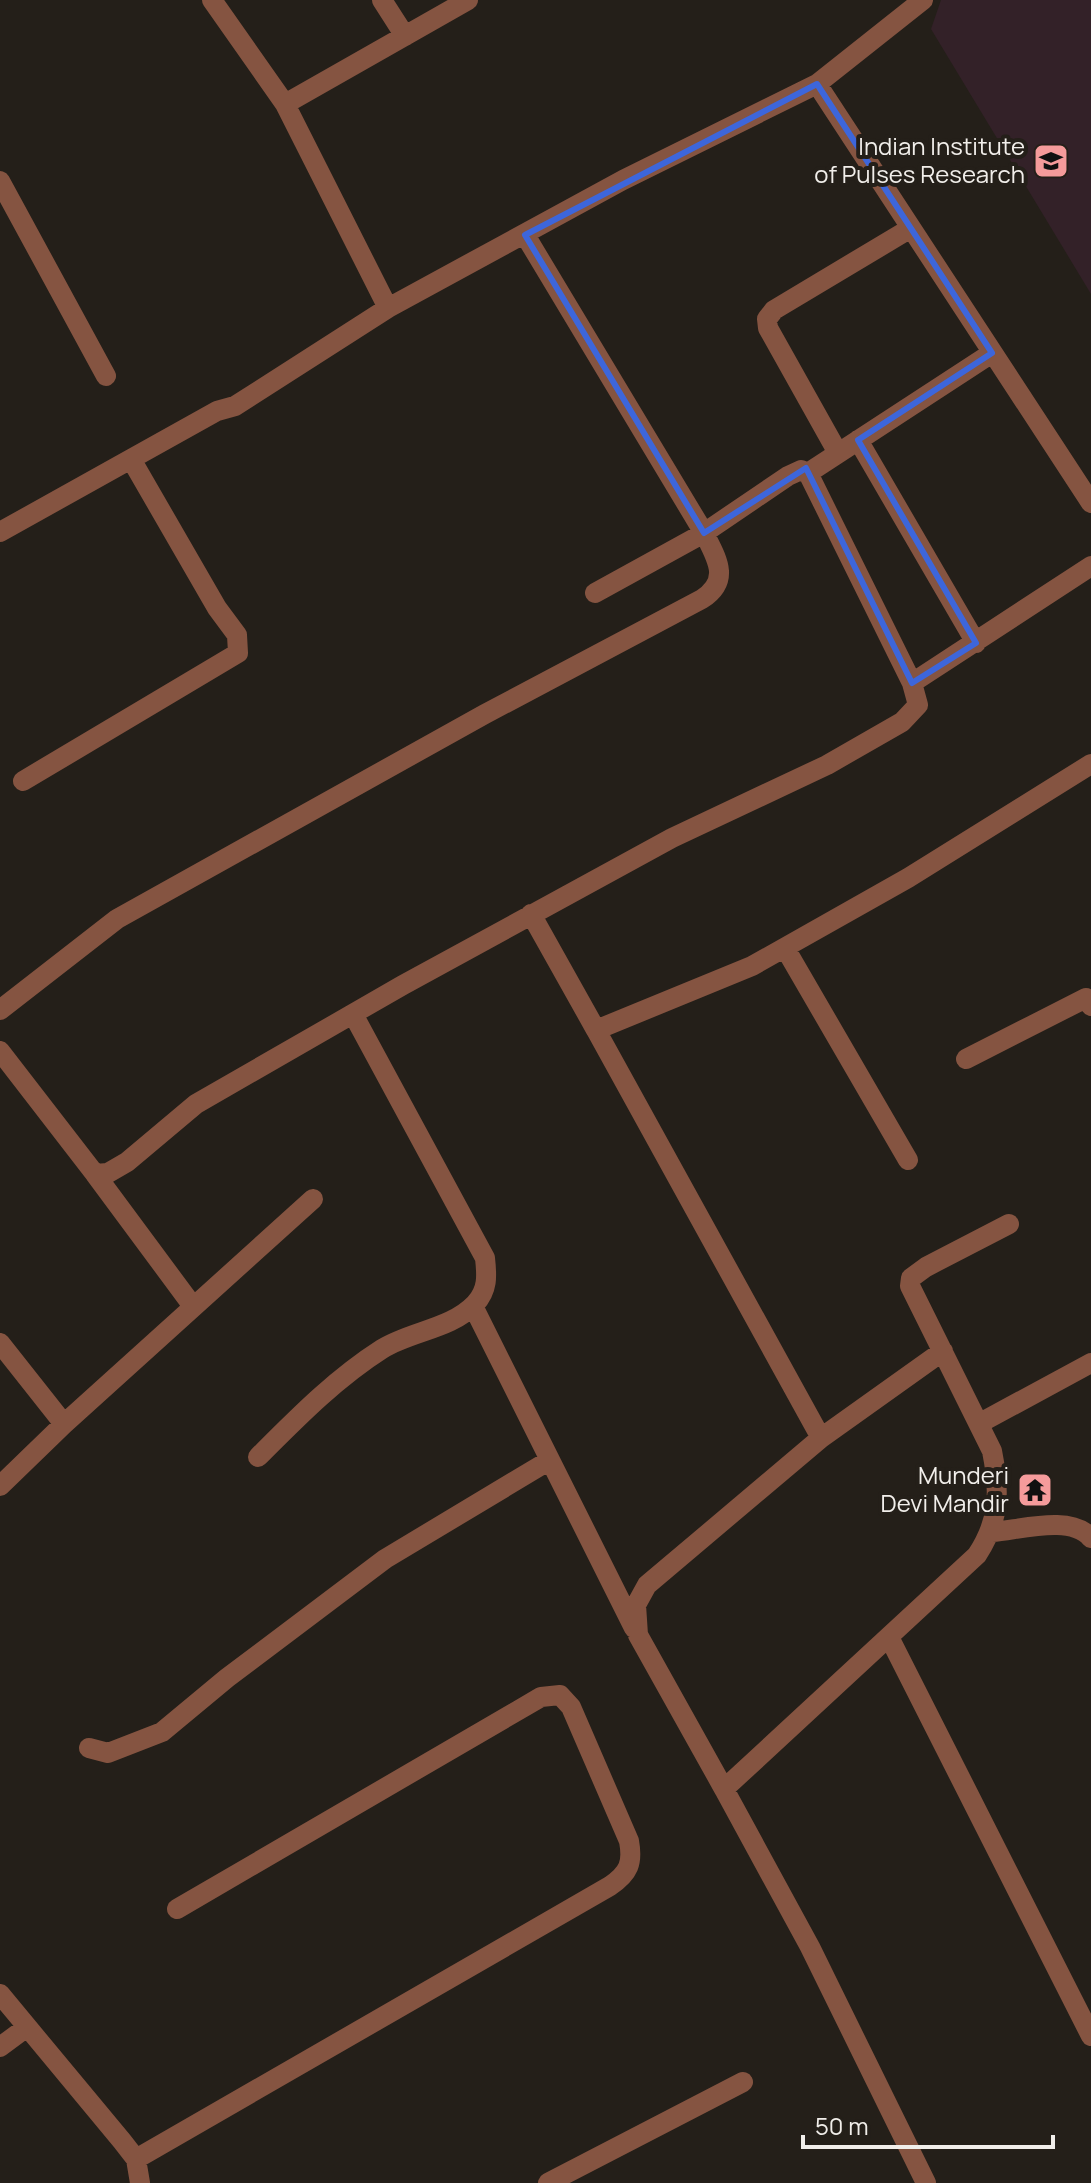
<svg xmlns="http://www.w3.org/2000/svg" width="1091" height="2183" viewBox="0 0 1091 2183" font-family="Manrope,sans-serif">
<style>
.education{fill:#332128}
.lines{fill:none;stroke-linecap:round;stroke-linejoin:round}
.street{stroke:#855441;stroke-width:20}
.marked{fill:none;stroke:#3d66db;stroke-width:6;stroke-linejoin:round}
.labels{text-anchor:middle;stroke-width:8;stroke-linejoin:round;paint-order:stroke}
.poi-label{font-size:24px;fill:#f1eeea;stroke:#241f19;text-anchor:end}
</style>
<rect width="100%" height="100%" fill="#241f19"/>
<path class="education" d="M941,0h150v294l-160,-265z"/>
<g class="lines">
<path class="street" d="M212,0l73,104 103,204
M382,0l23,36
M923,0l-106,84 274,419
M285,104l183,-104
M0,181l106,195
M525,235l179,298 -109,60
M858,440l118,203
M838,453l-70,-125 -1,-9 7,-9 137,-82
M808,473l104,210
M0,532l217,-121 18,-5 153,-98 235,-128 194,-96
M23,781l215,-128 -1,-18 -20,-27 -86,-149
M531,914l65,116
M785,948l123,212
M0,1010l117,-91 368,-205 217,-115c29,-19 15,-40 2,-66l84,-57 13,-6 7,3 184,-120
M0,1051l95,123 13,-1 19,-11 69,-58 207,-119 269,-147 155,-73 75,-43 16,-17 -6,-22 179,-117
M966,1059l120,-61 5,8
M95,1174l97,131
M1009,1224l-83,43 -15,11 -1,8 82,165c8,40 8,69 -15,104l-253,234 -86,-154 -2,-30 11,-20 174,-147 -225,-408 156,-64 156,-88 183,-114
M473,1306l161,322
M0,1343l64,81 249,-225
M980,1423l111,-60
M821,1438l122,-87
M258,1457c39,-39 77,-78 124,-108 29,-18 69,-20 93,-45 13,-14 12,-28 10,-46l-132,-244
M0,1486l64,-62
M992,1532c28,-2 79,-18 99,6
M889,1637l202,399
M89,1748l19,5 54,-21 65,-54 158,-119 165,-99
M724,1789l86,158 116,236
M0,1994l122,147 14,18 4,24
M0,2047l27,-20
M136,2159l474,-273c19,-13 23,-23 19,-45l-58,-134 -11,-12 -19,2 -364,212
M548,2183l195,-101"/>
</g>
<path class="marked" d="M817,84l175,269 -134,87 118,203 -64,40 -106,-215 -102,65 -179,-298z"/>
<defs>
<symbol id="university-square" viewBox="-11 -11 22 22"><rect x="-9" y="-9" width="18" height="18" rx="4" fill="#f59b9b" stroke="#241f19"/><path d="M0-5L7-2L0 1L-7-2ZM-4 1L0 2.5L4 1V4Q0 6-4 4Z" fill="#111"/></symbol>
<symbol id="temple-square" viewBox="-11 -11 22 22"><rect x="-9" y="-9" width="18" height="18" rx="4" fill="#f59b9b" stroke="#241f19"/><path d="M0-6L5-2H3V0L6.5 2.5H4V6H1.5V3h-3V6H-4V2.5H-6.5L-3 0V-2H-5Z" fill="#111"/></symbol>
</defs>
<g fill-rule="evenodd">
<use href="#university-square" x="1031" y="141" width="40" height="40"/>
<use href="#temple-square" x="1015" y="1470" width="40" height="40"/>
</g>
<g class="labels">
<g class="poi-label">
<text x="1025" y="155">Indian Institute<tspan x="1025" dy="28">of Pulses Research</tspan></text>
<text x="1009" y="1484">Munderi<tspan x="1009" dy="28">Devi Mandir</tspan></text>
</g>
</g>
<path d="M803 2135v12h250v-12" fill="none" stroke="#f1eeea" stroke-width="4"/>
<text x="815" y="2135" font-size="24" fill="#f1eeea" stroke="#241f19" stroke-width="6" paint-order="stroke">50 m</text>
</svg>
